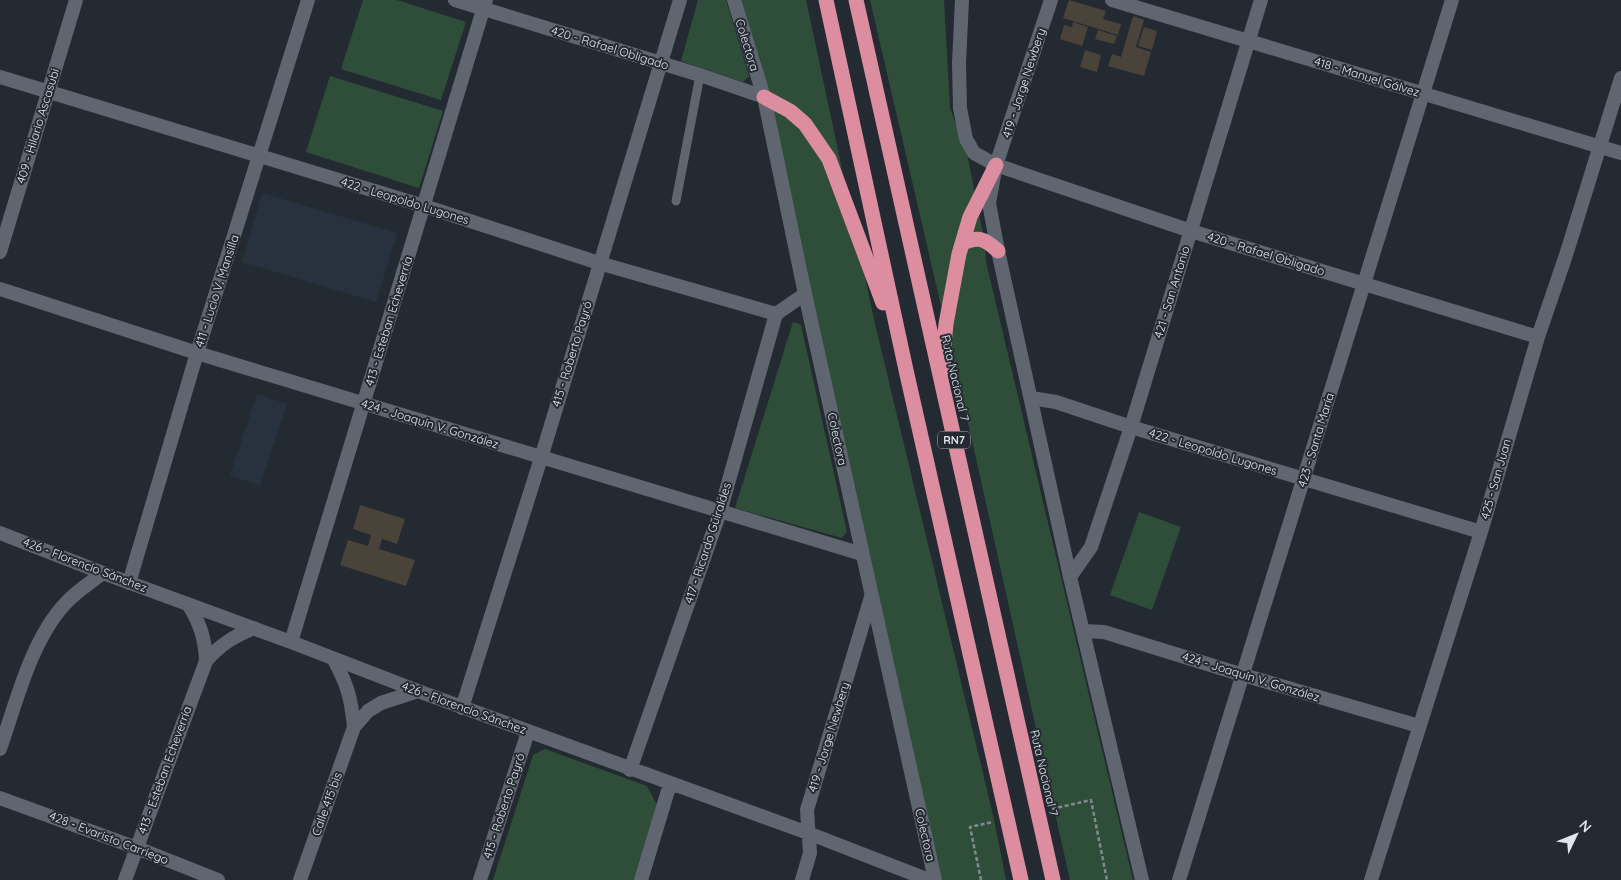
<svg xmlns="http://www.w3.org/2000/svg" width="1621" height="880" viewBox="0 0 1621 880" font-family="Quicksand,sans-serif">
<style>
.built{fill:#28323f}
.green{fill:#2f4e39}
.building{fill:#4a4339}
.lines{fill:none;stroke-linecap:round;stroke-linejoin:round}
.path{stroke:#848990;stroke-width:2.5;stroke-dasharray:4 2.5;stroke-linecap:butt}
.service{stroke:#5f6670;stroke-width:9}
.minor{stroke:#5f6670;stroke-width:14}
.tertiary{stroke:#5f6670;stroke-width:14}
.motorway{stroke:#dd8da0;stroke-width:15}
.labels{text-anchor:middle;stroke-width:4;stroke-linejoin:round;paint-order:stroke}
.shield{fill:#242a32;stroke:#aaaeb5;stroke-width:1}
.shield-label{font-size:11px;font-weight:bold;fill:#e3e7ed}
.street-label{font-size:12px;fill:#e3e7ed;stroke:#242a32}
</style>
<rect width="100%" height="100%" fill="#242a32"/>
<path class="built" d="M262,193l135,40 -21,69 -134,-40z
M257,394l30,10 -27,82 -30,-11z"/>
<path class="green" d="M363,0h34l69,22 -25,78 -100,-31z
M698,0h28l23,76 -6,6 -62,-21z
M739,0h67l69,324 118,491 13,65h-70z
M870,0h74l6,108 17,46 18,90 1,18 147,618h-63l-108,-484z
M330,76l113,35 -24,77 -113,-36z
M793,322l8,3 46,207 -5,6 -107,-30z
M1139,512l42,15 -29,83 -42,-15z
M545,749l102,37 10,19 -23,75h-141l40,-125z"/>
<path class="building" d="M1069,0l37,11 -3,8 18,5 -3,11 -55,-17z
M1133,16l11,4 -8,27 15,5 -7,24 -36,-10 4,-12 9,3z
M1073,22l15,5 -6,19 -22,-7 4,-14 8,2z
M1144,27l13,4 -5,19 -14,-4z
M1098,30l19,6 -3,8 -19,-5z
M1085,50l16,5 -4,17 -17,-5z
M360,505l45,14 -8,25 -15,-5 -3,10 36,11 -9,26 -66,-21 8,-25 20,6 3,-11 -18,-6z"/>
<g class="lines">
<path class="path" d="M1052,809l39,-9 16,80
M981,880l-11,-53 23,-5"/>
<path class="service" d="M676,201l24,-126"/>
<path class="minor" d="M455,0l245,75 64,22
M0,77l424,129 175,57 177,51 29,-20
M996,165l195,66 347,106
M0,252l76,-252
M0,289l197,64 665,201
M1031,398l25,4 75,25 350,105
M0,533l103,40 188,69 127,49 390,142 121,47
M1070,577l21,-30 40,-120 130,-427
M129,583l68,-230 111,-353
M188,604c12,19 17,34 18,57
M1084,631l20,1 139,43 176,51
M291,642l195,-642
M334,660c14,26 17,38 20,67
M462,708l79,-250 139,-458
M0,749c16,-46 31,-108 64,-144 11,-13 26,-22 39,-32
M630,770l90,-258 56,-198
M0,798l137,50 81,32
M125,880l81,-219c15,-17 27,-24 48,-33
M300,880l54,-153 14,-16 13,-8 37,-12
M480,880l48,-148
M641,880l29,-96
M802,880l8,-27 -3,-43 64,-213
M1179,880l273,-880
M1371,880l110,-348 57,-195 28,-82 55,-177"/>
<path class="tertiary" d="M734,0l30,97 41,197 130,586
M962,0l-3,63 1,45 6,31 8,14 22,12
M1051,0l-55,165 -7,38 9,48 72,326 72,303
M1112,0l509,153"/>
<path class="motorway" d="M826,0l80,370 115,510
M856,0l197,880
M764,97l26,14 15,13 24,35 54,144
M963,243c16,-7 22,-4 35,8
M944,368l-1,-13 3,-31 13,-70 11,-37 26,-52"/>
</g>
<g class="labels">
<rect class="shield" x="938" y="431.5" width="32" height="17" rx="4"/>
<g class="shield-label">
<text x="954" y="444">RN7</text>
</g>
<g class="street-label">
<text transform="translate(747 45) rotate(73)" y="4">Colectora</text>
<text transform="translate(610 48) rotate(17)" y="4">420 - Rafael Obligado</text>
<text transform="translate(1367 77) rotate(17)" y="4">418 - Manuel Gálvez</text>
<text transform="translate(1024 83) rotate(-72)" y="4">419 - Jorge Newbery</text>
<text transform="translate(38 126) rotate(-73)" y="4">409 - Hilario Ascasubi</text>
<text transform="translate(405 201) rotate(17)" y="4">422 - Leopoldo Lugones</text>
<text transform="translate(1266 254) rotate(17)" y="4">420 - Rafael Obligado</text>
<text transform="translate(217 291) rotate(-72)" y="4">411 - Lucio V. Mansilla</text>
<text transform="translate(1172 292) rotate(-73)" y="4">421 - San Antonio</text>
<text transform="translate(389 321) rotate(-73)" y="4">413 - Esteban Echeverría</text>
<text transform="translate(572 354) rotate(-73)" y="4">415 - Roberto Payró</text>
<text transform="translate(955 378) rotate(77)" y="4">Ruta Nacional 7</text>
<text transform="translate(430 424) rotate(17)" y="4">424 - Joaquín V. González</text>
<text transform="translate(837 439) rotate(78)" y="4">Colectora</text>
<text transform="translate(1316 440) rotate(-73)" y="4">423 - Santa María</text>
<text transform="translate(1213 452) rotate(17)" y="4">422 - Leopoldo Lugones</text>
<text transform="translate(1496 479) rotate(-74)" y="4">425 - San Juan</text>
<text transform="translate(708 543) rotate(-72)" y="4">417 - Ricardo Güiraldes</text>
<text transform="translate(85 565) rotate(21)" y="4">426 - Florencio Sánchez</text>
<text transform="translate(1251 677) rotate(17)" y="4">424 - Joaquín V. González</text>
<text transform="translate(464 708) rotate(20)" y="4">426 - Florencio Sánchez</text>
<text transform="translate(829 737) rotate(-73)" y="4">419 - Jorge Newbery</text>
<text transform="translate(165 770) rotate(-70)" y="4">413 - Esteban Echeverría</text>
<text transform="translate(1044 773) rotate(77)" y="4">Ruta Nacional 7</text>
<text transform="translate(327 804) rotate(-70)" y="4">Calle 415 bis</text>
<text transform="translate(504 806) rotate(-72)" y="4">415 - Roberto Payró</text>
<text transform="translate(925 835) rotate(77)" y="4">Colectora</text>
<text transform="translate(109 838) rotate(21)" y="4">428 - Evaristo Carriego</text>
</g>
</g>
<g transform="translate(1576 835) rotate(47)" stroke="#242a32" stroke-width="4" paint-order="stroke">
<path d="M0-4L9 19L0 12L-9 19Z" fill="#e3e7ed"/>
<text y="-8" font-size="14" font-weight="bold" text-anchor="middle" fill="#e3e7ed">N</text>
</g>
</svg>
